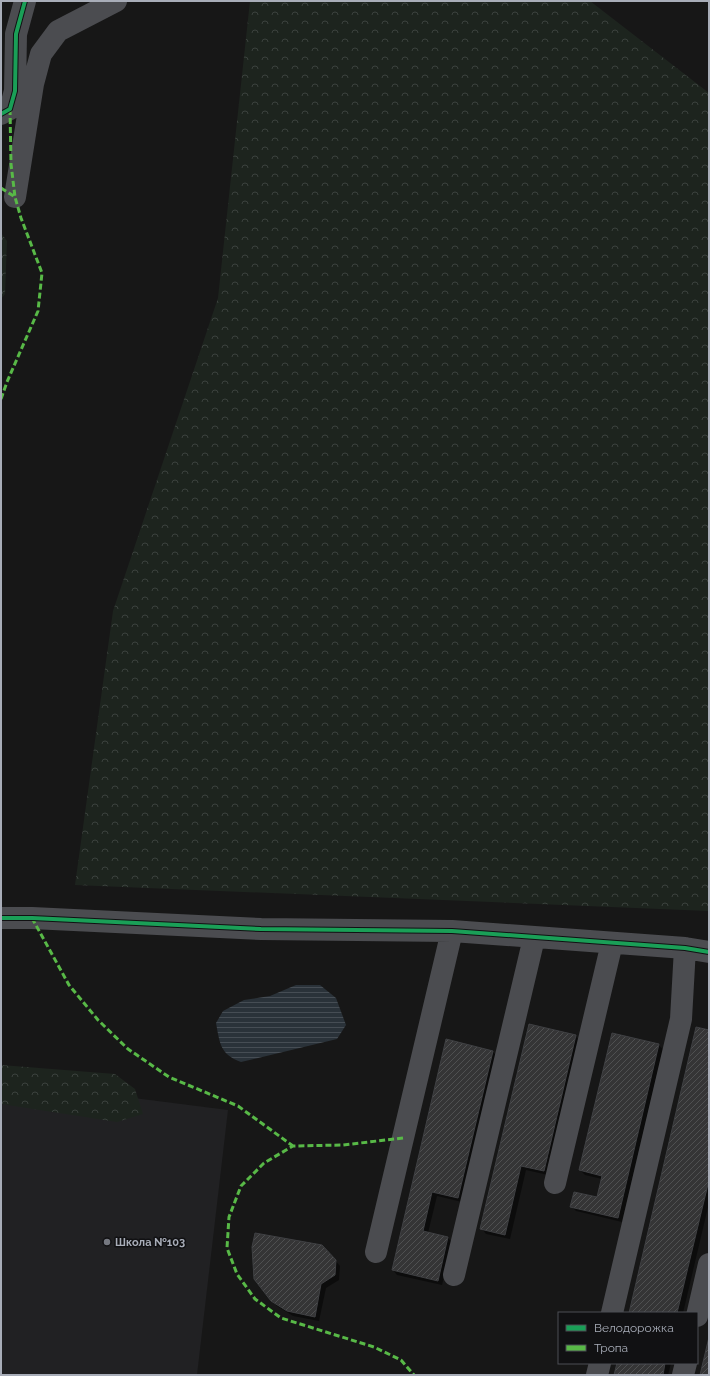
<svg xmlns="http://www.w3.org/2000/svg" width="710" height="1376" viewBox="0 0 710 1376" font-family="Raleway,sans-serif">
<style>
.built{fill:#212123}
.forest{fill:url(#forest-crowns)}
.water{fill:url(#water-rules)}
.shadow{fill:#0007}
.building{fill:url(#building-hatch);stroke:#3f4043}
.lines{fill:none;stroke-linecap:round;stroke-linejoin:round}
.minor{stroke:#4b4c50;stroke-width:22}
.quiet{stroke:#58b947;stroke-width:3;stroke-dasharray:6 3;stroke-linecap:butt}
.cycleway-casing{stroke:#111113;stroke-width:6}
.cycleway{stroke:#1a9f57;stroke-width:4}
.poi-dot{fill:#757880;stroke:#111113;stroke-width:1.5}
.labels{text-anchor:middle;stroke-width:3;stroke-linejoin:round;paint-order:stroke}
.poi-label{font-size:11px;font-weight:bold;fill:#a8adb8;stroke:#111113;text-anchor:start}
</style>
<defs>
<pattern id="forest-crowns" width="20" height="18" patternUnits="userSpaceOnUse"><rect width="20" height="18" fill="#1d241e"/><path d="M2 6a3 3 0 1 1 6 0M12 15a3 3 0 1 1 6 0" fill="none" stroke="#3b413d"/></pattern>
<pattern id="water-rules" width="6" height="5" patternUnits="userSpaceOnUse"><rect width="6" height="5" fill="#2a3239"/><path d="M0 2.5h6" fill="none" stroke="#464d54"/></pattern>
<pattern id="building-hatch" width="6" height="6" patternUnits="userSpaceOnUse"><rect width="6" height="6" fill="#353536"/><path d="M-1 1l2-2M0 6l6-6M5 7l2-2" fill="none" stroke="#4f5051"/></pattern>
</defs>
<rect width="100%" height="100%" fill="#171717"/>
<path class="built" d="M1,1081l227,29 -31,265h-196z"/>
<path class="forest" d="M250,1h340l119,92v818l-634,-26 38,-274 105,-313z
M1,233l6,8 -2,53 -4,5z
M1,1065l114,9 20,15 8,25 -26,8 -116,-18z"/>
<path class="water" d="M296,985h24l16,13 10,27 -9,14 -96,23c-21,-8 -21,-18 -25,-39l7,-12 21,-11 26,-4z"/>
<path class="shadow" d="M709,1031v172l-26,110h-53z
M575,1036l5,5 -32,134 -22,-5 -16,69 -24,-5 -4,-5z
M658,1045l5,4 -41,173 -46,-11 -5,-5 26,-7 5,-20 -17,-4 -5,-5z
M492,1051l5,5 -35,146 -25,-6 -9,37 20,5 5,5 -11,42 -45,-10 -4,-5z
M327,1251l13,15 -1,14 -13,8 -7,33 -26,-5 -16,-10 -5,-5z
M618,1363h53l-3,12h-53z"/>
<path class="building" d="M529,1024l47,11 -32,136 -23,-5 -16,69 -25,-6z
M696,1027l13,3v150l-32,133h-48z
M612,1033l47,11 -41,174 -48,-11 4,-15 23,5 5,-21 -23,-6z
M446,1039l47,12 -35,147 -26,-6 -9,39 25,6 -10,44 -46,-11z
M255,1233l67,12 14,15 -1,15 -14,9 -6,33 -28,-6 -16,-10 -17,-22 -2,-32z
M709,1337v38h-9z
M617,1363h48l-2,12h-49z"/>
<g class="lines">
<path class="minor" d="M1,114l9,-5 5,-18 1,-57 9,-33
M15,197l18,-113 8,-30 17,-23 58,-30
M1,918h31l229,11 191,2 233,17 24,4
M555,1183l57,-240
M376,1252l76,-321
M454,1275l80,-337
M612,1313l69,-294 4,-71
M697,1316l12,-52
M597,1375l3,-12
M683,1375l3,-12"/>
<path class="quiet" d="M10,109l1,55 4,33
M1,188l14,9 6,21 21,55 -4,38 -31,71 -6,17
M32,918l37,67 29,35 30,29 41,28 69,29 55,40
M403,1138l-60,7 -50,1 -29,17 -23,23 -12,31 -2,31 10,26 18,25 26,19 93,29 27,13 13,15"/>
<defs>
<path id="cycleway" d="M1,114l9,-5 5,-18 1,-57 9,-33
M1,918h31l229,11 191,2 233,17 24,4"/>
</defs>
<use href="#cycleway" class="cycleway-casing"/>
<use href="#cycleway" class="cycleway"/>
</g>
<circle class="poi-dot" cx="107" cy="1242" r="4"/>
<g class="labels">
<g class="poi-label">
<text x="115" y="1246">Школа №103</text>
</g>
</g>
<rect width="710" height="1376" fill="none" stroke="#a8adb8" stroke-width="4"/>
<rect x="558" y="1312" width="140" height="52" fill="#111113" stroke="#4d4f55"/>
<rect x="566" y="1325" width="20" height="6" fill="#1a9f57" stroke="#4d4f55"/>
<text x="594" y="1332" font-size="12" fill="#a8adb8">Велодорожка</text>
<rect x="566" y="1345" width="20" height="6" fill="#58b947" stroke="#4d4f55"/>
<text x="594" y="1352" font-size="12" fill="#a8adb8">Тропа</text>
</svg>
